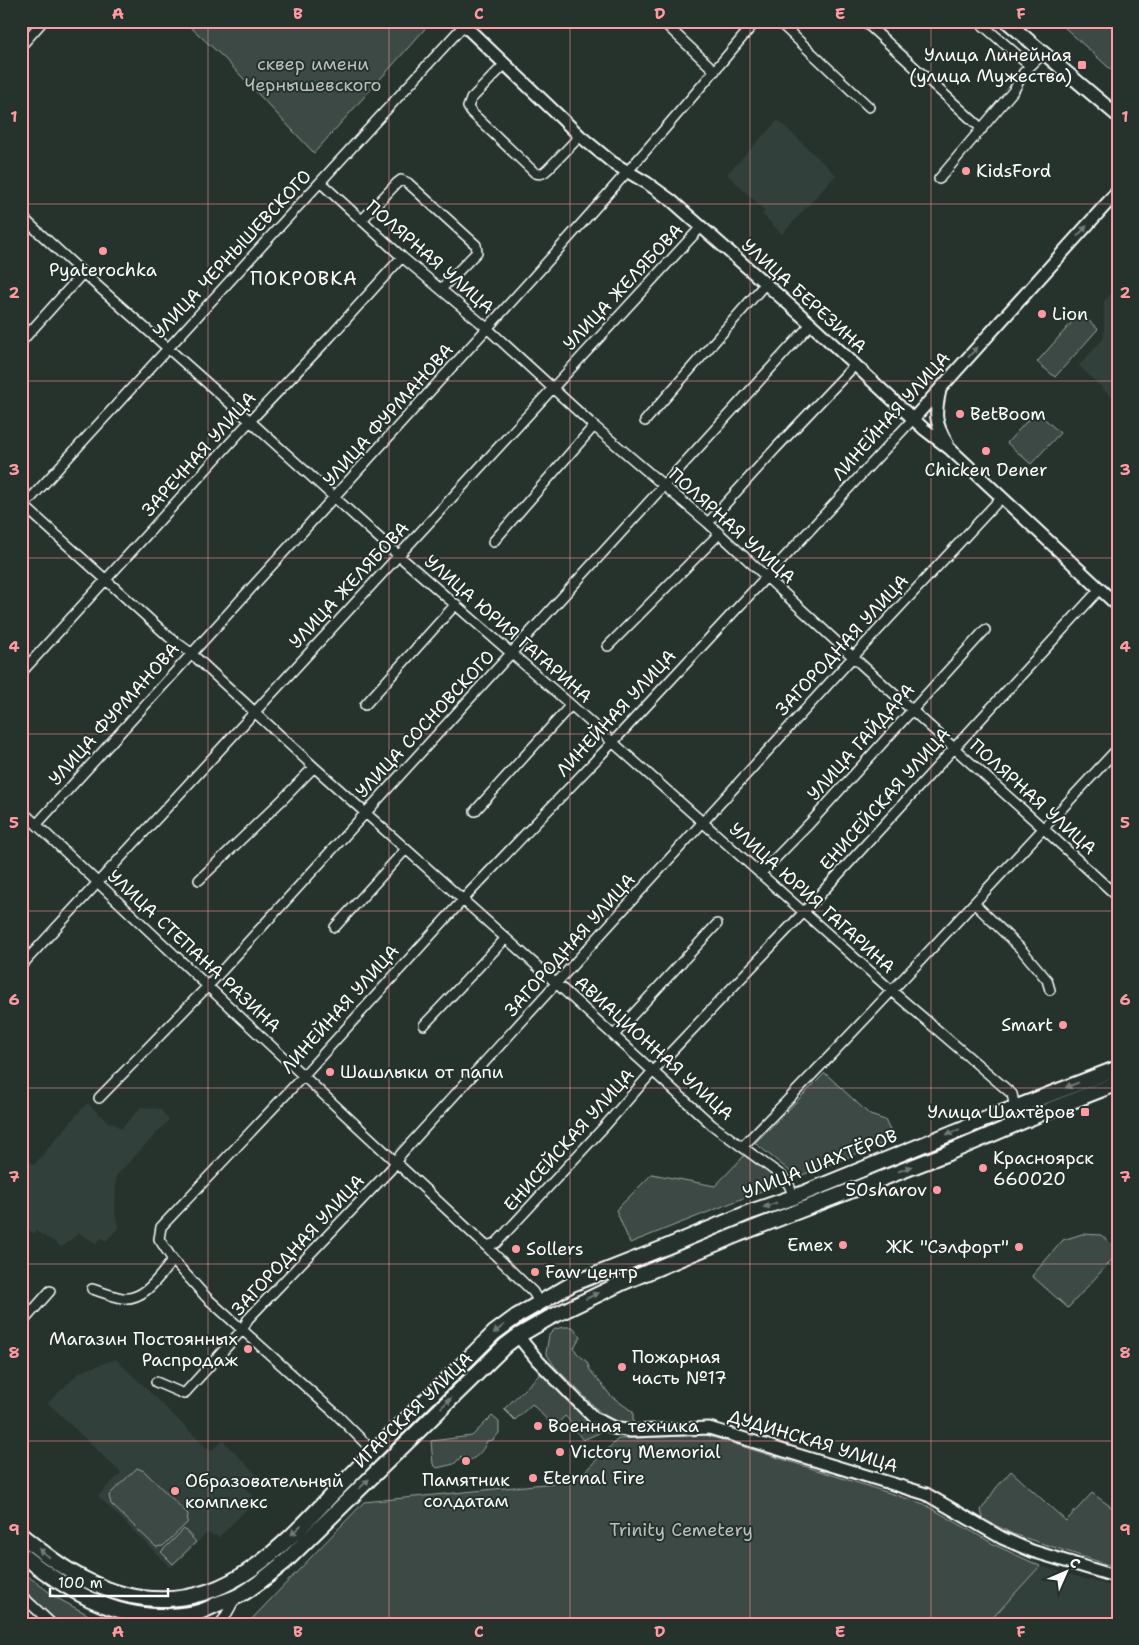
<svg xmlns="http://www.w3.org/2000/svg" width="1139" height="1645" viewBox="0 0 1139 1645" font-family="'Shantell Sans',sans-serif">
<style>
.built{fill:#333f3a}
.green{fill:#3e4944;stroke:#9ea4a2}
.lines{fill:none;stroke-linecap:round;stroke-linejoin:round}
.minor-casing{stroke:#fff;stroke-width:12}
.tertiary-casing{stroke:#fff;stroke-width:15}
.secondary-casing{stroke:#fff;stroke-width:16}
.primary-casing{stroke:#fff;stroke-width:18}
.minor{stroke:#26332d;stroke-width:9}
.tertiary{stroke:#26332d;stroke-width:11}
.secondary{stroke:#26332d;stroke-width:12}
.primary{stroke:#26332d;stroke-width:14}
.oneway{fill:#727a76}
.grid{fill:none;stroke:#ff9aa2;stroke-width:1;stroke-opacity:0.55}
.poi-dot{fill:#ff9aa2;stroke:#26332d;stroke-width:2}
.labels{text-anchor:middle;stroke-width:4;stroke-linejoin:round;paint-order:stroke}
.poi-label{font-size:18px;fill:#fff;stroke:#26332d;text-anchor:start}
.park-label{font-size:18px;fill:#bbbfbe;stroke:#26332d}
.street-label{font-size:18px;fill:#fff;stroke:#26332d}
.neighbourhood-label{font-size:19px;letter-spacing:1px;fill:#fff;stroke:#26332d}
.neatline{fill:none;stroke:#ff9aa2;stroke-width:2}
.grid-label{font-size:16px;text-anchor:middle;font-weight:bold;fill:#ff9aa2}
</style>
<rect width="100%" height="100%" fill="#26332d"/>
<filter id="ink" filterUnits="userSpaceOnUse"><feTurbulence type="fractalNoise" baseFrequency=".02" numOctaves="2"/><feDisplacementMap in="SourceGraphic" scale="10" xChannelSelector="R" yChannelSelector="G"/><feConvolveMatrix kernelMatrix="1 2 1 2 8 2 1 2 1" color-interpolation-filters="sRGB"/></filter>
<g filter="url(#ink)">
<path class="built" d="M778,120l58,55 -54,59 -20,-20 3,-3 -38,-37z
M1118,286v117l-39,-37 25,-28v-37z
M87,1103l22,20h5l7,6 20,-22 19,2 9,11 -53,56 -1,38 4,13 -13,14 -5,-3 -5,5 -17,-10 -17,14 -26,-16 -2,3 -13,-11v-69l13,11z
M116,1359l94,92 13,-10 35,35 -13,12 11,12 -37,37 -12,-4 -36,35 -73,-72 23,-23 -73,-70 32,-31z
M1040,1566l78,22v36h-131z"/>
<path class="green" d="M184,21h248l-118,132 -90,-95z
M1067,21h51v55l-55,-50z
M1080,313l18,16 -43,48 -18,-15z
M1036,411l24,22 -29,31 -24,-21z
M825,1073l45,42 15,5 9,19 -97,38 -42,-34z
M745,1155l30,22 4,7 -149,59 -14,-33 36,-36 63,12z
M1082,1234l19,1 17,15v3l-50,55 -36,-32 31,-36z
M564,1327h9l8,10 -7,11 3,5 10,9 3,8 21,26 22,16v13l-21,-6 -12,-7 -45,-45 -9,-14 3,-18 6,-6z
M542,1372l57,56 1,3 -1,2 -16,7c-7,-7 -10,-17 -18,-24l-11,11 -22,-23 -17,16 -11,-11z
M492,1416l7,6v11l-6,7 -6,1c-3,8 -9,16 -17,19l-8,-4 -8,8 -17,4 -4,-4 -2,-23 41,-5z
M706,1435l218,69 73,42 43,20 -53,58h-740l117,-122 211,-21 43,-42z
M137,1468l7,3 44,43 -1,9 -24,23 -7,1 -45,-43 -2,-8 1,-2z
M1011,1471l55,50 26,-28 26,19v56l-105,-34 -30,-15 -2,-9 15,-22z
M184,1529l12,13 -23,22 -12,-12z
M21,1571l36,27 39,21 23,5h-60l-38,-35z"/>
<g class="lines">
<defs>
<path id="minor" d="M662,21l53,50
M778,21l91,86
M864,21l118,108
M978,21l52,45
M21,46l22,-25
M505,64l-34,35 -3,8 3,5 64,61c7,2 9,0 14,-5l31,-32
M939,179l75,-89 10,-18 20,-19
M321,183l81,74 85,71 107,98 114,97 145,134 191,172 74,68
M21,216l62,57 167,148 148,134 173,150 321,286 120,103 3,14
M362,220l35,-37 4,-3 7,3 68,62 1,7 -36,37
M21,342l62,-69
M645,421l120,-137
M21,503l148,134 22,16 123,114 242,216 156,142 70,51 7,9 5,12
M21,509c148,-161 296,-322 443,-484l-4,-4
M708,523l68,-75 79,-83
M493,542l101,-116
M608,646l111,-112
M21,673l229,-252 80,-84 72,-80
M365,705l91,-101
M21,810l232,219 233,217 47,46 6,10
M475,811l96,-106
M37,824c151,-168 304,-333 455,-501 90,-99 179,-199 264,-302
M760,874l49,-50 176,-194
M199,880l84,-81 31,-32
M975,904l46,45 26,31 3,10
M335,927l71,-78
M21,966l680,-739
M424,1025l81,-86
M614,1035l103,-111
M99,1098l109,-112 603,-662
M742,1147c128,-131 252,-265 376,-399
M486,1246l10,-3 3,-3 105,-113 49,-56 150,-158 297,-324
M173,1260l-14,-21 2,-12 132,-140 177,-195 142,-149 301,-324
M92,1289c10,3 20,7 30,9 23,3 38,-23 51,-38l34,38 129,116 38,38
M21,1324l29,-33
M156,1382l28,12 59,-65 5,-10 143,-150 10,-15 452,-497 149,-160
M21,1595l31,29
M220,1624l5,-7 11,-20"/>
<path id="tertiary" d="M467,21l-3,4 116,111 33,27 34,20 25,18 139,123 113,105 26,20 168,157
M940,390c-5,23 -6,32 7,53
M913,419l205,-228
M518,1336l20,25 56,57 20,10 17,3 78,-3 217,66 76,44 30,13 86,26"/>
<path id="secondary" d="M1006,21l112,95"/>
<path id="primary" d="M21,1535c21,17 41,33 65,45 58,29 115,25 167,-12 36,-25 68,-63 99,-94 47,-48 95,-94 142,-141l23,-17 55,-32 94,-37 84,-35 44,-15 197,-80 127,-49
M21,1554c43,34 91,65 148,62 10,-1 20,-1 30,-4 7,-2 14,-6 21,-9 6,-2 12,-4 18,-7 18,-9 33,-23 49,-36l219,-215 12,-9 31,-18 75,-36 115,-48 209,-81 106,-45 64,-25"/>
</defs>
<use href="#minor" class="minor-casing"/>
<use href="#tertiary" class="tertiary-casing"/>
<use href="#secondary" class="secondary-casing"/>
<use href="#primary" class="primary-casing"/>
<use href="#minor" class="minor"/>
<use href="#tertiary" class="tertiary"/>
<use href="#secondary" class="secondary"/>
<use href="#primary" class="primary"/>
</g>
<defs><path id="oneway-solid" d="M-6-.8H1V-3.2L6.5 0L1 3.2V.8H-6Z" transform="scale(1.25)"/></defs>
<g class="oneway">
<use href="#oneway-solid" transform="translate(1082 231) rotate(-48)"/>
<use href="#oneway-solid" transform="translate(973 352) rotate(-48)"/>
<use href="#oneway-solid" transform="translate(1072 1085) rotate(159)"/>
<use href="#oneway-solid" transform="translate(953 1132) rotate(158)"/>
<use href="#oneway-solid" transform="translate(905 1169) rotate(-21)"/>
<use href="#oneway-solid" transform="translate(770 1205) rotate(161)"/>
<use href="#oneway-solid" transform="translate(592 1296) rotate(-25)"/>
<use href="#oneway-solid" transform="translate(499 1329) rotate(141)"/>
<use href="#oneway-solid" transform="translate(446 1403) rotate(-44)"/>
<use href="#oneway-solid" transform="translate(364 1484) rotate(-44)"/>
<use href="#oneway-solid" transform="translate(296 1530) rotate(136)"/>
<use href="#oneway-solid" transform="translate(44 1553) rotate(-142)"/>
</g>
</g>
<path class="grid" d="M208,21v1603M389,21v1603M570,21v1603M750,21v1603M931,21v1603M21,204h1097M21,381h1097M21,558h1097M21,734h1097M21,911h1097M21,1088h1097M21,1264h1097M21,1441h1097"/>
<g class="poi-dot">
<rect x="1077" y="60" width="10" height="10" rx="2.5"/>
<circle cx="966" cy="171" r="5"/>
<circle cx="103" cy="251" r="5"/>
<circle cx="1042" cy="314" r="5"/>
<circle cx="960" cy="414" r="5"/>
<circle cx="986" cy="451" r="5"/>
<circle cx="1063" cy="1025" r="5"/>
<circle cx="330" cy="1072" r="5"/>
<rect x="1080" y="1107" width="10" height="10" rx="2.5"/>
<circle cx="983" cy="1168" r="5"/>
<circle cx="937" cy="1190" r="5"/>
<circle cx="843" cy="1245" r="5"/>
<circle cx="1019" cy="1247" r="5"/>
<circle cx="516" cy="1249" r="5"/>
<circle cx="535" cy="1272" r="5"/>
<circle cx="248" cy="1349" r="5"/>
<circle cx="622" cy="1367" r="5"/>
<circle cx="538" cy="1426" r="5"/>
<circle cx="560" cy="1452" r="5"/>
<circle cx="466" cy="1461" r="5"/>
<circle cx="533" cy="1478" r="5"/>
<circle cx="175" cy="1491" r="5"/>
</g>
<g class="labels">
<g class="poi-label">
<text x="1072" y="61" text-anchor="end">Улица Линейная<tspan x="1072" dy="21">(улица Мужества)</tspan></text>
<text x="976" y="177">KidsFord</text>
<text x="103" y="276" text-anchor="middle">Pyaterochka</text>
<text x="1052" y="320">Lion</text>
<text x="970" y="420">BetBoom</text>
<text x="986" y="476" text-anchor="middle">Chicken Dener</text>
<text x="1053" y="1031" text-anchor="end">Smart</text>
<text x="340" y="1078">Шашлыки от папи</text>
<text x="1075" y="1118" text-anchor="end">Улица Шахтёров</text>
<text x="993" y="1164">Красноярск<tspan x="993" dy="21">660020</tspan></text>
<text x="927" y="1196" text-anchor="end">50sharov</text>
<text x="833" y="1251" text-anchor="end">Emex</text>
<text x="1009" y="1253" text-anchor="end">ЖК "Сэлфорт"</text>
<text x="526" y="1255">Sollers</text>
<text x="545" y="1278">Faw центр</text>
<text x="238" y="1345" text-anchor="end">Магазин Постоянных<tspan x="238" dy="21">Распродаж</tspan></text>
<text x="632" y="1363">Пожарная<tspan x="632" dy="21">часть №17</tspan></text>
<text x="548" y="1432">Военная техника</text>
<text x="570" y="1458">Victory Memorial</text>
<text x="543" y="1484">Eternal Fire</text>
<text x="466" y="1486" text-anchor="middle">Памятник<tspan x="466" dy="21">солдатам</tspan></text>
<text x="185" y="1487">Образовательный<tspan x="185" dy="21">комплекс</tspan></text>
</g>
<g class="park-label">
<text x="313" y="70">сквер имени<tspan x="313" dy="21">Чернышевского</tspan></text>
<text x="681" y="1536">Trinity Cemetery</text>
</g>
<g class="street-label">
<text transform="translate(232 254) rotate(-47)" y="6">УЛИЦА ЧЕРНЫШЕВСКОГО</text>
<text transform="translate(430 257) rotate(41)" y="6">ПОЛЯРНАЯ УЛИЦА</text>
<text transform="translate(623 287) rotate(-47)" y="6">УЛИЦА ЖЕЛЯБОВА</text>
<text transform="translate(804 296) rotate(42)" y="6">УЛИЦА БЕРЕЗИНА</text>
<text transform="translate(388 415) rotate(-48)" y="6">УЛИЦА ФУРМАНОВА</text>
<text transform="translate(891 416) rotate(-48)" y="6">ЛИНЕЙНАЯ УЛИЦА</text>
<text transform="translate(199 454) rotate(-48)" y="6">ЗАРЕЧНАЯ УЛИЦА</text>
<text transform="translate(732 526) rotate(42)" y="6">ПОЛЯРНАЯ УЛИЦА</text>
<text transform="translate(349 585) rotate(-47)" y="6">УЛИЦА ЖЕЛЯБОВА</text>
<text transform="translate(508 629) rotate(41)" y="6">УЛИЦА ЮРИЯ ГАГАРИНА</text>
<text transform="translate(842 645) rotate(-47)" y="6">ЗАГОРОДНАЯ УЛИЦА</text>
<text transform="translate(616 713) rotate(-47)" y="6">ЛИНЕЙНАЯ УЛИЦА</text>
<text transform="translate(114 714) rotate(-48)" y="6">УЛИЦА ФУРМАНОВА</text>
<text transform="translate(425 724) rotate(-47)" y="6">УЛИЦА СОСНОВСКОГО</text>
<text transform="translate(861 742) rotate(-48)" y="6">УЛИЦА ГАЙДАРА</text>
<text transform="translate(1033 797) rotate(42)" y="6">ПОЛЯРНАЯ УЛИЦА</text>
<text transform="translate(885 799) rotate(-48)" y="6">ЕНИСЕЙСКАЯ УЛИЦА</text>
<text transform="translate(812 898) rotate(42)" y="6">УЛИЦА ЮРИЯ ГАГАРИНА</text>
<text transform="translate(570 945) rotate(-48)" y="6">ЗАГОРОДНАЯ УЛИЦА</text>
<text transform="translate(194 951) rotate(43)" y="6">УЛИЦА СТЕПАНА РАЗИНА</text>
<text transform="translate(340 1009) rotate(-48)" y="6">ЛИНЕЙНАЯ УЛИЦА</text>
<text transform="translate(654 1048) rotate(42)" y="6">АВИАЦИОННАЯ УЛИЦА</text>
<text transform="translate(569 1140) rotate(-48)" y="6">ЕНИСЕЙСКАЯ УЛИЦА</text>
<text transform="translate(820 1164) rotate(-21)" y="6">УЛИЦА ШАХТЁРОВ</text>
<text transform="translate(298 1245) rotate(-47)" y="6">ЗАГОРОДНАЯ УЛИЦА</text>
<text transform="translate(413 1410) rotate(-44)" y="6">ИГАРСКАЯ УЛИЦА</text>
<text transform="translate(813 1441) rotate(17)" y="6">ДУДИНСКАЯ УЛИЦА</text>
</g>
<g class="neighbourhood-label">
<text x="304" y="285">ПОКРОВКА</text>
</g>
</g>
<rect width="1139" height="1645" fill="none" stroke="#26332d" stroke-width="55"/>
<g transform="translate(1066 1572) rotate(45)" stroke="#26332d" stroke-width="4" paint-order="stroke">
<path d="M0-4L9 19L0 12L-9 19Z" fill="#ffffff"/>
<text y="-8" font-size="14" font-weight="bold" text-anchor="middle" fill="#ffffff">С</text>
</g>
<path d="M50 1588v8h118v-8" fill="none" stroke="#ffffff" stroke-width="2.5"/>
<text x="58" y="1588" font-size="15" fill="#ffffff" stroke="#26332d" stroke-width="4" paint-order="stroke">100 m</text>
<rect x="28" y="28" width="1084" height="1590" class="neatline"/>
<g class="grid-label">
<text x="118" y="19">A</text>
<text x="298" y="19">B</text>
<text x="479" y="19">C</text>
<text x="660" y="19">D</text>
<text x="840" y="19">E</text>
<text x="1021" y="19">F</text>
<text x="14" y="122">1</text>
<text x="1125" y="122">1</text>
<text x="14" y="298">2</text>
<text x="1125" y="298">2</text>
<text x="14" y="475">3</text>
<text x="1125" y="475">3</text>
<text x="14" y="652">4</text>
<text x="1125" y="652">4</text>
<text x="14" y="828">5</text>
<text x="1125" y="828">5</text>
<text x="14" y="1005">6</text>
<text x="1125" y="1005">6</text>
<text x="14" y="1182">7</text>
<text x="1125" y="1182">7</text>
<text x="14" y="1358">8</text>
<text x="1125" y="1358">8</text>
<text x="14" y="1535">9</text>
<text x="1125" y="1535">9</text>
<text x="118" y="1637">A</text>
<text x="298" y="1637">B</text>
<text x="479" y="1637">C</text>
<text x="660" y="1637">D</text>
<text x="840" y="1637">E</text>
<text x="1021" y="1637">F</text>
</g>
</svg>
